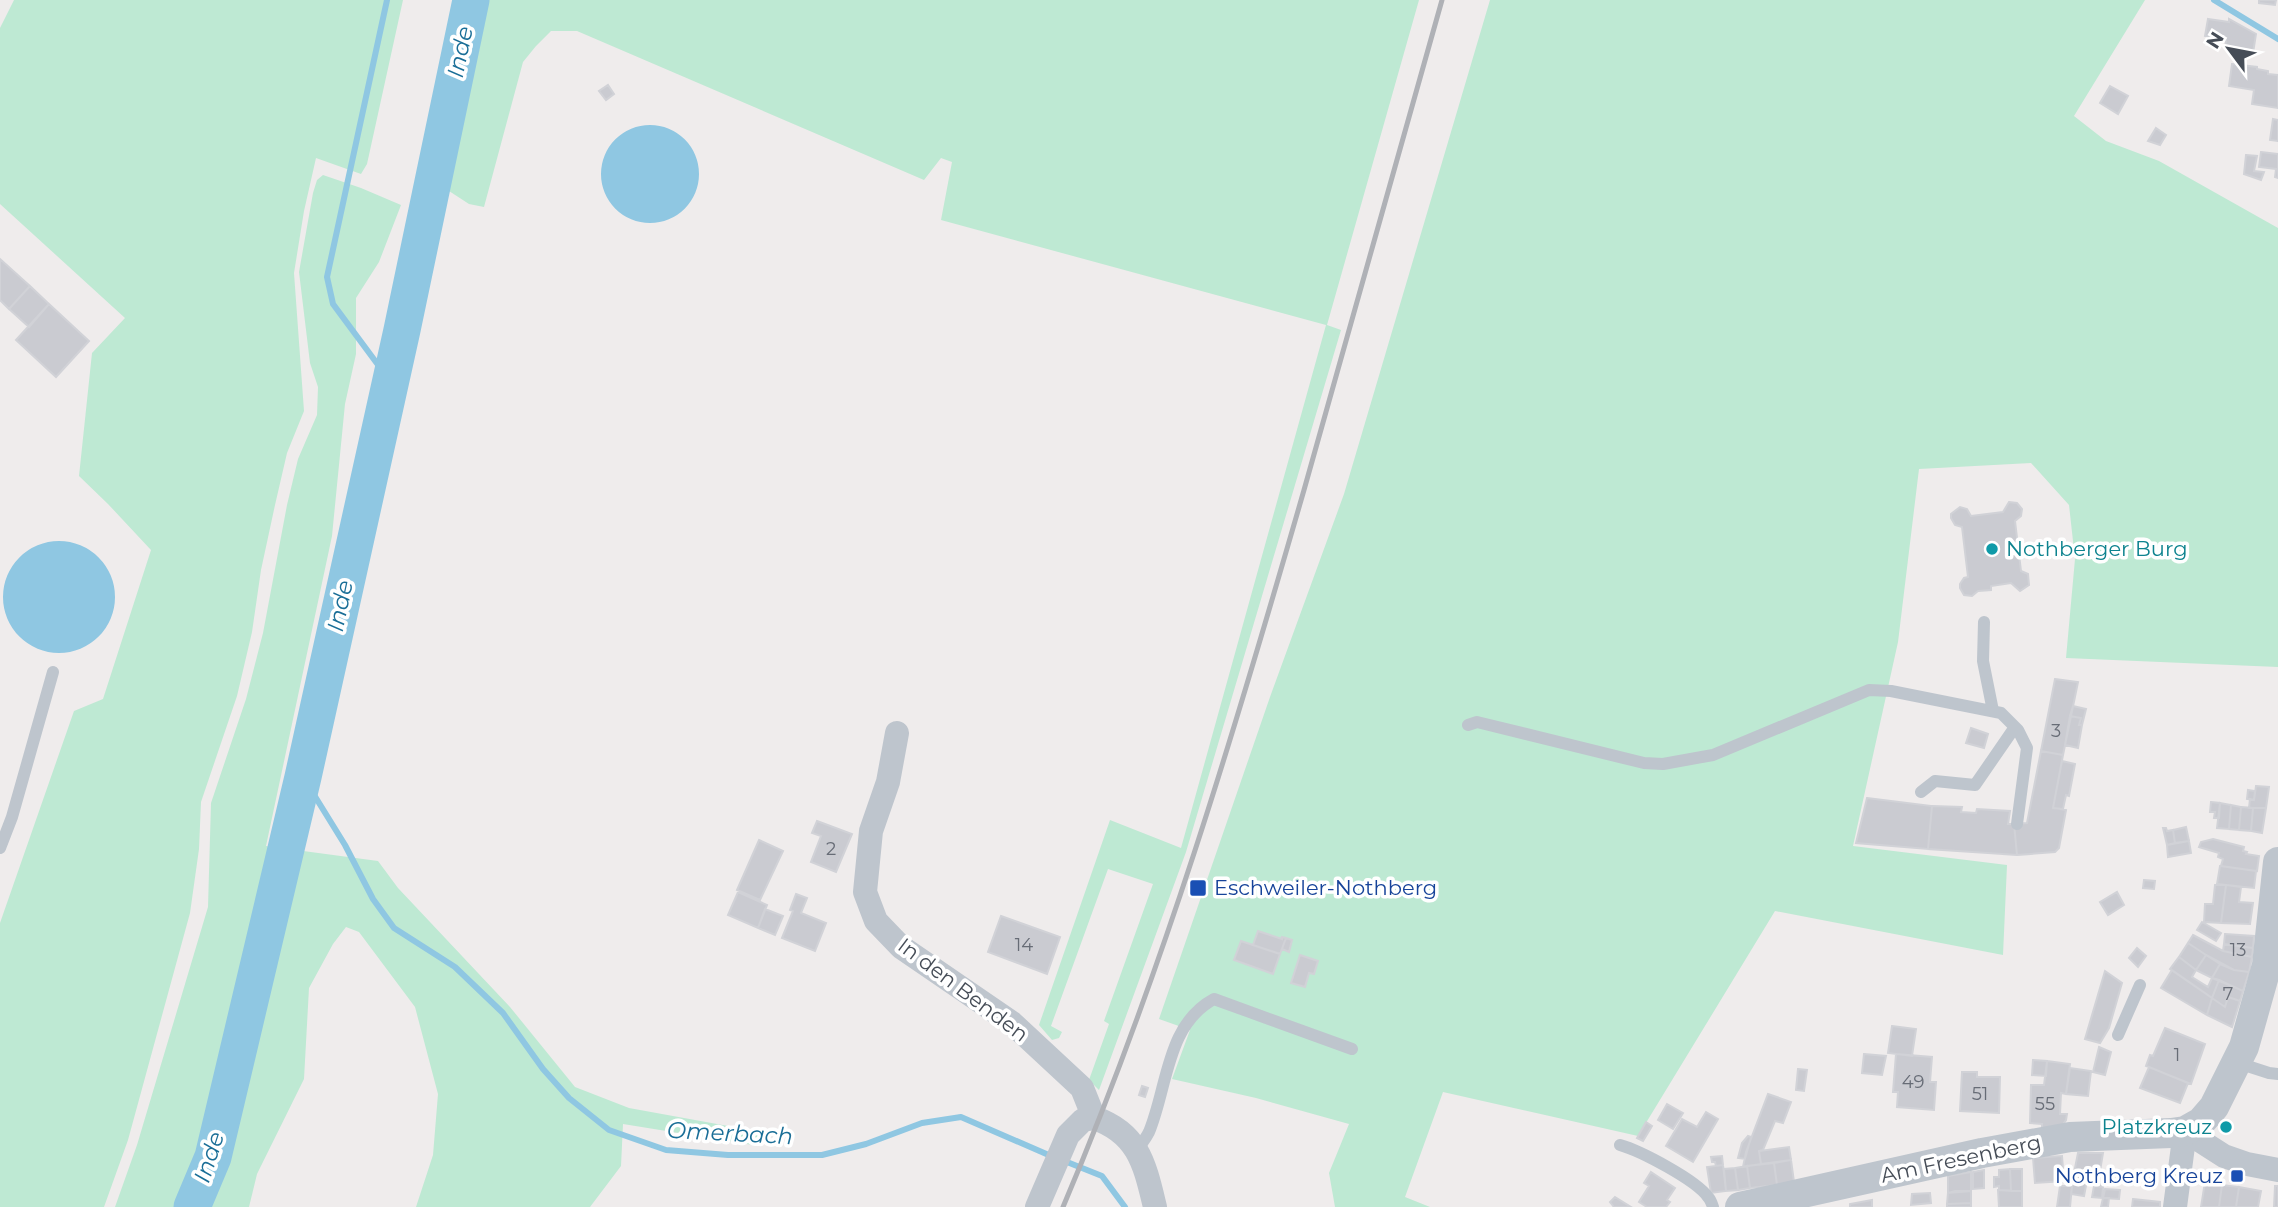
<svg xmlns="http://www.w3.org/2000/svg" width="2278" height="1207" viewBox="0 0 2278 1207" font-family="Montserrat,sans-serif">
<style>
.green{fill:#bee9d3}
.water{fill:#8fc7e2}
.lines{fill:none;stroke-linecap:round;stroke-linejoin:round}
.stream{stroke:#8fc7e2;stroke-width:6}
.river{stroke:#8fc7e2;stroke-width:37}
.building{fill:#cacbd1;stroke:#d1d2d7;stroke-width:2}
.service{stroke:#bec5cd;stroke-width:12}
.minor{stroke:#bec5cd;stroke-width:24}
.tertiary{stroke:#bec5cd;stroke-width:30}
.rail{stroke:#afb1b6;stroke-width:5}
.culture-dot{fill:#0f9aa8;stroke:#fff;stroke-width:2.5}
.transit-dot{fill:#1a4fb4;stroke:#fff;stroke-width:2.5}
.labels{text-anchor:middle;stroke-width:7;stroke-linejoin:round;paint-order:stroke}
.number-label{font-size:18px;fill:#676c76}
.culture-label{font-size:21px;fill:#0d838f;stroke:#fff;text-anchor:start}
.transit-label{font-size:21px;fill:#164399;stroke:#fff;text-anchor:start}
.street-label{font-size:21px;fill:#464d57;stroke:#fff}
.water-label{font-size:23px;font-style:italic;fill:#1a6e97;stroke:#fff}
</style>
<rect width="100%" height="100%" fill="#efecec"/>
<path class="green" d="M14,0h389l-36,164 -6,10 -45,-16 -12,53 -10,62 10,138 -17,42 -12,52 -14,65 -9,62 -15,64 -36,106 -2,47 -9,64 -62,227 -24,67h-104v-284l74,-212 29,-12 48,-149 -43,-46 -29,-28 13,-123 33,-35 -125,-114v-176z
M488,0h931l-92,325 14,5 -155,522 -87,238 -10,-10 20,-56 -5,-3 49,-137 -45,-15 -57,157 11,6 -3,6 -7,2 -13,-15 71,-205 71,28 145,-523 -385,-105 11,-58 -11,-4 -17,22 -347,-149h-26l-15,15 -13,16 -39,145 -15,-3 -20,-13z
M1490,0h655l-71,116 32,25 53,20 119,67v439l-212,-9 9,-99 -6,-54 -38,-42 -112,6 -21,173 -45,204 154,19 -4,90 -228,-44 -137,225 -195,-44 -38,105 25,10h-95l-6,-34 20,-49 -93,-26 -84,-19 18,-49 -31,-11 111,-322 74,-203z
M323,175l38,13 40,17 -22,57 -23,36v56l-11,50 -13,132 -66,310 112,15 20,27 112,119 65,80 54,21 132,24 -2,14 -136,-22 -2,42 -31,41h-174l17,-52 5,-61 -23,-87 -56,-75 -13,-5 -13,17 -24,44 -5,91 -47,95 -8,33h-134l22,-62 71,-238 3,-104 35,-104 17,-66 24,-128 11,-46 19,-44 1,-28 -8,-24 -11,-91 14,-79 4,-13z"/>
<path class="water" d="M601 174a49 49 0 1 1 98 0a49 49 0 1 1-98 0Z
M3 597a56 56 0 1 1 112 0a56 56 0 1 1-112 0Z"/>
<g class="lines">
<path class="stream" d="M387,0l-60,277 6,27 57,77
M2214,0l64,39
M303,777l42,68 28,54 21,29 61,39 48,46 40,56 26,29 40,32 57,20 62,5h94l44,-11 56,-21 39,-6 90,39
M1062,1160l40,16 23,31"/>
<path class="river" d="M192,1207l21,-50 90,-380 99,-447 69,-330"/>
</g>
<path class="building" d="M2259,0h17l-1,5 -16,-2z
M2208,19l21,3v-3l27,15 -3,19 -28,-5 1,-8 -21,-4z
M2232,64l25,3v2l11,2v3l10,1v33l-26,-4 2,-14 -25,-4z
M608,85l6,9 -8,6 -7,-9z
M2110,86l18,10 -10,18 -18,-11z
M2273,119l5,1v21l-8,-1z
M2156,128l10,7 -6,10 -12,-4z
M2261,152l17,2v24l-3,-1 1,-8 -17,-2z
M2246,155l11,1 -3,15 10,1 -3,8 -17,-6z
M0,259l30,27 -21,23 -9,-9z
M30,286l19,18 -20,23 -20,-18z
M49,304l40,37 -33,36 -40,-37z
M2009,502l8,1 5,6 -1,7 -6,5 6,50 7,3 1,11 -9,6 -9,-8 -20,3v4l-13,1 -6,5 -8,-1 -4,-7v-4l4,-6 4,-1 -6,-50 -7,-2 -4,-7v-4l9,-7 7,2 4,7 32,-4z
M2055,679l23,3 -15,73 -22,-4z
M2073,706l13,3 -4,16h-3l2,-7 -11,-2z
M2070,716l11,2 -2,7h3l-4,23 -13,-3z
M1971,728l17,6 -4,14 -18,-5z
M2041,751l22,4 -10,53 13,2 -7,38 -4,4 -38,3 -3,-31 13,-1z
M2062,761l13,3 -6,32 -3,-1 -3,14 -10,-1z
M2256,786l13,1 -3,21h-17l1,-9 4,1z
M2248,790l7,1 -1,9 -7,-1z
M1867,798l65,8 -4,43 -72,-6z
M2211,802l9,1 -1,15h-5l1,-6h-5z
M2220,803l11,2 -2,24 -12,-1z
M2231,805l10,2 -2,23 -10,-1z
M1932,806l30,1 -1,5 15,1 1,-4 33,2 -2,13h6l3,31 -89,-6z
M2241,807l12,1 -2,23 -12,-1z
M2253,808h13l-4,25 -11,-2z
M817,821l35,13 -16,38 -25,-10 10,-26 -9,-3z
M2186,827l3,14 -14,2 -2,-13z
M2163,828h3l1,3 6,-1 2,13 -8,2z
M2213,839l31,8 -1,4 4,1 -1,2 13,2 -2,15 -36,-5 2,-7 -5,-2 1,-4 -20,-6 2,-5z
M759,840l24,11 -23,49 -23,-10z
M2189,841l2,12 -23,4 -1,-12z
M2220,866l36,5 -2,17 -37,-4z
M2144,880l11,1 -1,8 -11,-1z
M2215,885h11l-5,38 -17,-1 1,-18h8z
M2226,885l15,2 -2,15 14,1 -3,21 -29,-1z
M738,892l29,13 -9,23 -30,-13z
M2117,892l7,13 -16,10 -8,-13z
M796,894l11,4 -6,15 25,10 -11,28 -33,-13 11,-27 -3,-1z
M765,909l18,7 -8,19 -17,-7z
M1001,916l59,21 -13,37 -59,-22z
M2202,922l19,11 -5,8 -19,-11z
M1258,931l24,8v-2l4,1 -6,16 -27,-9z
M2225,934l29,2 -1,12 -29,-4z
M2193,935l30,16 29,6 -3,15 -15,-2 -28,-15 -18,-12z
M1286,938l6,2 -3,12 -7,-3z
M1241,941l39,13 -7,20 -39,-14z
M2188,943l18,12 -10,15 -17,-13z
M2224,944l29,4 -1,9 -29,-6z
M2137,948l9,8 -8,11 -9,-9z
M1300,955l18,6 -4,13 -5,-1 -4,14 -14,-4z
M2206,955l14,9 -8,14 -16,-8z
M2179,957l17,13 -4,7 16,10 4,-9 7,2 -7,18 -42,-29z
M2220,964l14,6 15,2 -6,19 -31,-13z
M2172,970l40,28 -5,17 -46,-27z
M2105,971l17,12 -13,45 -9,15 -15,-4z
M2219,980l24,11 -3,10 -12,-4 -3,10 -13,-9z
M2228,997l12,4 -8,26 -25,-12 5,-17 13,9z
M1892,1026l24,3 -4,27 -24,-3z
M2165,1028l40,16 -14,40 -45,-18 4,-11 3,1z
M2099,1047l12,5 -6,23 -12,-3z
M1864,1054l22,2 -4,19 -20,-2z
M1896,1054l36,3 -2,25h6l-2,28 -37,-3 1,-15h-5z
M2033,1060l14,1 -1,15 -14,-1z
M2047,1061l23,3 -4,30 -5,-1 -1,21h7l-1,6 -4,6 -20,4v-6l-12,-1 1,-38h13z
M2149,1067l39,16 -8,20 -40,-15z
M2070,1068l21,3 -3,25 -22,-2z
M1798,1069l9,1 -3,21 -8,-1z
M1962,1072h15v5h23l-1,36 -39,-2z
M1142,1086l6,2 -3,9 -6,-2z
M1768,1094l23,8 -8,21 -8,-2 -12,29 -4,1 2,13 -18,3 3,-15z
M1667,1104l16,9 -10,16 -15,-9z
M1706,1112l12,7 -25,43 -27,-16 16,-27 15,8z
M1646,1122l6,4 -9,15 -6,-3z
M1748,1136l3,1 -6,22 -7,-1 4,-15z
M1789,1147l2,13 -30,4 -2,-13z
M2078,1153h25l-3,18 -11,-2 -1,6 -14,-2z
M1722,1156l1,9 -7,1 -1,-4h-3l-1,-5z
M2062,1156l2,25 -29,2 -2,-25z
M1791,1160l3,22 -17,3 -3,-22z
M1774,1163l3,22 -27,3 -3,-22z
M1723,1165l3,26 -15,2 -4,-26z
M1747,1166l3,22 -12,2 -3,-22z
M1735,1168l3,22 -12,1 -2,-22z
M2010,1169l1,22 -12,-1v-4l-5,1v-10h5v-7z
M2010,1169h12v22h-11z
M1984,1170v18l-11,1v-17z
M1651,1172l24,16 -8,12 3,2 -4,5h-19l-8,-5 10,-16 -5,-3z
M1971,1172v19l-23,2v-17z
M2074,1173l14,2 -4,21 -13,-2z
M2097,1176l7,2 -1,9 -8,-1z
M2205,1182l17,3 -3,22h-18z
M2222,1185l17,2 -3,20h-17z
M2060,1186h12l-2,21h-13z
M2094,1186l9,1 -1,11 -10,-1z
M2275,1186h3v21h-4z
M2239,1187l22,4 -3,16h-22z
M2105,1189l15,1 -1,9 -16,-1z
M1998,1190l24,1v16h-23z
M1955,1191h16v12l-24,1 1,-11z
M1930,1193l1,10 -20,2 1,-11z
M1615,1197l16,10h-17l-4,-5z
M2103,1198h6l-1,9h-7z
M2133,1199l27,3v5h-28z
M1872,1200v7h-22v-3z
M1971,1203v4h-24v-3z"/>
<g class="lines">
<path class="service" d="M1984,622l-1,39 10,50
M1468,725l9,-3 167,41 19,1 50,-9 156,-65 22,1 110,22 17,17 9,18 -10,76
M1921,792l14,-11 40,4 40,-58
M0,848l12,-31 41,-145
M2118,1035l22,-50
M2238,1063l31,10 9,1
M1620,1145c21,6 76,35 88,52 3,3 4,7 5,10
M1138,1150c3,-6 8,-12 11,-18 19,-46 17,-107 65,-133l138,50"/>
<path class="minor" d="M897,733l-9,49 -17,49 -6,61 11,29 25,26 111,76 70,65 12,30c45,15 51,48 61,89
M1037,1207l31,-72 15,-15 11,-2
M2175,1207l10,-76 39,25 23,8 31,6"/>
<path class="tertiary" d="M1740,1207l242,-54 88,-16 101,-4 14,-2 16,-9 13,-15 30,-60 23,-82 11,-103"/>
<path class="rail" d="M1063,1207c99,-233 171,-474 241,-717 46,-163 92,-327 138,-490"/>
</g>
<g class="culture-dot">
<circle cx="1992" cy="549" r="7"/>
<circle cx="2226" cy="1127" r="7"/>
</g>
<g class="transit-dot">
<rect x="1189" y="879" width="18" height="18" rx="3.5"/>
<rect x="2230" y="1169" width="14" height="14" rx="3.5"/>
</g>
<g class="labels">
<g class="number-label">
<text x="2056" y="737">3</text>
<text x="831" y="855">2</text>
<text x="1024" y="951">14</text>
<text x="2238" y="956">13</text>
<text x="2228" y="1000">7</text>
<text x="2177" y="1061">1</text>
<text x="1913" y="1088">49</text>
<text x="1980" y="1100">51</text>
<text x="2045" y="1110">55</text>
</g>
<g class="culture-label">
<text x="2006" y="556">Nothberger Burg</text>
<text x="2212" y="1134" text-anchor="end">Platzkreuz</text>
</g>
<g class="transit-label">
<text x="1214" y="895">Eschweiler-Nothberg</text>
<text x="2223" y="1183" text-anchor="end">Nothberg Kreuz</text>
</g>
<g class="street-label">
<text transform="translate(963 990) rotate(37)" y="7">In den Benden</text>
<text transform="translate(1961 1159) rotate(-12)" y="7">Am Fresenberg</text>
</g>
<g class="water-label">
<text transform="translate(460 52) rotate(-78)" y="8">Inde</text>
<text transform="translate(340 606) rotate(-78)" y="8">Inde</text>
<text transform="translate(730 1133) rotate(3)" y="8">Omerbach</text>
<text transform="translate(209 1157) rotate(-72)" y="8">Inde</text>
</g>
</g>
<g transform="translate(2229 49) rotate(302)" stroke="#ffffff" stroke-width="5" paint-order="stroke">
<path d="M0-5L12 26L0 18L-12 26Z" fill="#464d57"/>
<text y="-10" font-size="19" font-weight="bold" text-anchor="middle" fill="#464d57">N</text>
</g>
</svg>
